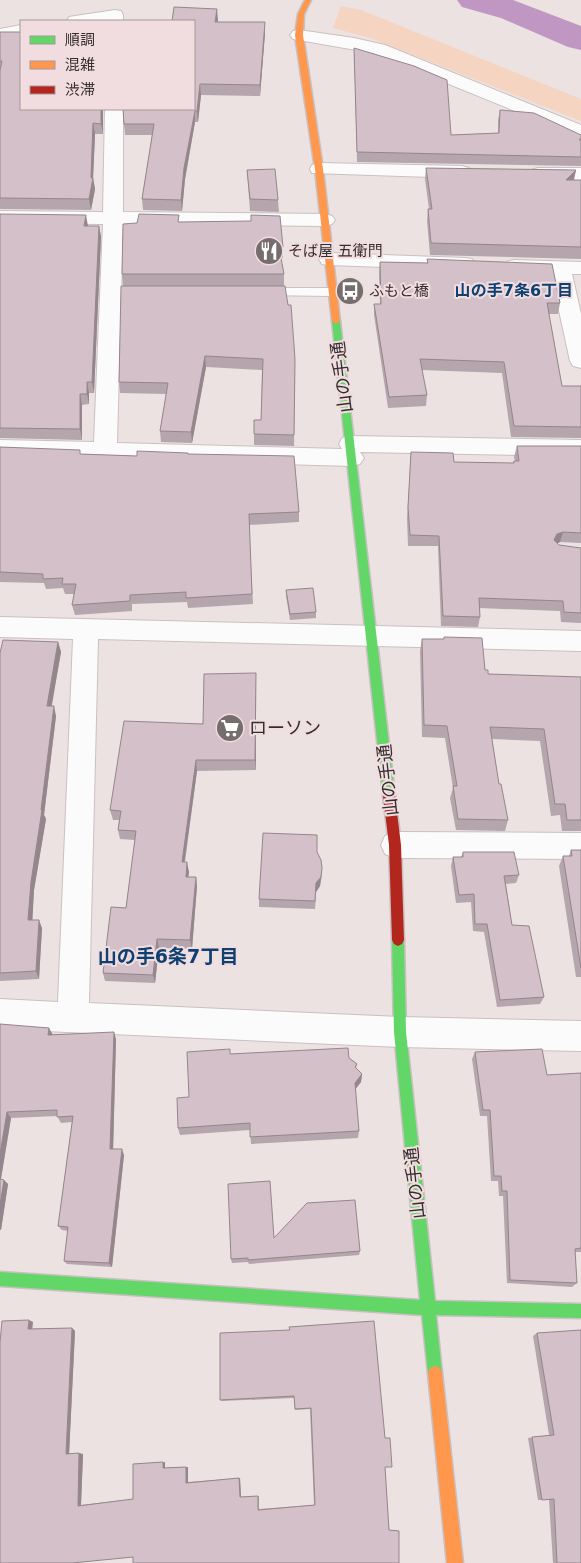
<svg xmlns="http://www.w3.org/2000/svg" width="581" height="1563" viewBox="0 0 581 1563" font-family="'DejaVu Sans','Noto Sans JP',sans-serif">
<style>
.green{fill:#f5d4c1}
.lines{fill:none;stroke-linecap:round;stroke-linejoin:round}
.river{fill:#bf97c2;fill-rule:evenodd}
.lane-casing{stroke:#c9c0c1;stroke-width:2}
.street-casing{stroke:#c9c0c1;stroke-width:2}
.fast-casing{stroke:#c9c0c1;stroke-width:3}
.slow-casing{stroke:#c9c0c1;stroke-width:3}
.jam-casing{stroke:#c9c0c1;stroke-width:3}
.lane{fill:#fcfbfb;fill-rule:evenodd}
.street{fill:#fcfbfb;fill-rule:evenodd}
.fast{fill:#63d668;fill-rule:evenodd}
.slow{fill:#ff974d;fill-rule:evenodd}
.jam{fill:#b3261e;fill-rule:evenodd}
.wall{fill:#b5a5ac}
.shaded-wall{fill:#94868c}
.building{fill:#d3c0c8;stroke:#94868c}
.labels{text-anchor:middle;stroke-width:4;stroke-linejoin:round;paint-order:stroke}
.far-poi-label{font-size:15px;fill:#352e2f;stroke:#f1dddf;text-anchor:start}
.far-neighbourhood-label{font-size:16px;font-weight:bold;fill:#0f4072;stroke:#f1dddf}
.street-label{font-size:18px;fill:#352e2f;stroke:#f1dddf}
.poi-label{font-size:18px;fill:#352e2f;stroke:#f1dddf;text-anchor:start}
.neighbourhood-label{font-size:19px;font-weight:bold;fill:#0f4072;stroke:#f1dddf}
</style>
<rect width="100%" height="100%" fill="#ece2e2"/>
<path class="green" d="M341,6l20,4 220,89v22l-211,-83 -37,-10z"/>
<g class="lines">
<path class="river" d="M457,0h56l68,26v24l-13,-3 -67,-29 -39,-11z"/>
<defs>
<path id="lane" d="M263,288h70l7,4 -7,4 -75,-1 -2,-3 2,-3z"/>
<path id="street" d="M115,10l6,1 2,4v6h-56l2,-4 6,-1z
M21,25v10l-21,4v-10z
M299,30l55,8 31,7 196,80v13l-208,-85 -80,-14 -3,-4 3,-4z
M105,109h18v103l202,2 7,2 3,4 -3,4 -7,2 -202,-2 -6,219 225,6 -3,-5 3,-6 8,-2 231,4v16l-221,-4 4,6 -4,6 -8,2 -352,-10v-16l94,2 9,-218 -103,-1v-12l103,1z
M319,163l143,3 7,2 3,4 -3,4 -7,2 -150,-5 -2,-4 2,-4z
M538,168h43v12l-50,-2 -3,-4 3,-4z
M329,253l136,5 7,1 3,5 -3,5 -7,1 -136,-5 -7,-1 -3,-5 3,-5z
M515,260l66,2v12h-9l9,40v54l-8,-2 -3,-5 -19,-87 -43,-3 -3,-5 3,-5z
M0,617l581,14v20l-483,-12 -9,364 311,14 181,4v30l-181,-4 -400,-18v-30l58,3 15,-363 -73,-2z
M395,832l186,1v26l-186,-1 -10,-4 -4,-9 4,-9z"/>
<path id="fast" d="M336,318l4,3 55,475 -2,3 -4,2 -4,-2 -2,-3 -51,-475z
M398,934l4,2 2,4 2,92 29,269 146,3v14l-145,-3 6,58 -2,5 -5,2 -5,-2 -2,-5 -6,-58 -422,-29v-14l420,28 -26,-268 -2,-92 2,-4z"/>
<path id="slow" d="M305,0h6l-7,14 -1,21 20,134 17,152 -4,3 -4,-3 -17,-152 -20,-134 3,-21z
M435,1366l5,2 2,5 21,190h-16l-19,-190 2,-5z"/>
<path id="jam" d="M389,791l4,2 2,3 6,49 3,95 -2,4 -4,2 -4,-2 -2,-4 -3,-95 -6,-49 2,-3z"/>
</defs>
<use href="#lane" class="lane-casing"/>
<use href="#street" class="street-casing"/>
<use href="#fast" class="fast-casing"/>
<use href="#slow" class="slow-casing"/>
<use href="#jam" class="jam-casing"/>
<use href="#lane" class="lane"/>
<use href="#street" class="street"/>
<use href="#fast" class="fast"/>
<use href="#slow" class="slow"/>
<use href="#jam" class="jam"/>
</g>
<path class="wall" d="M218,20l-1,2 48,11 -5,63 -59,-1 -3,27h-3l-10,57 -3,32 -39,-1 -1,-11 10,-64h-27l-1,-11 70,-15z
M0,32l103,77v25h-8l-2,44 2,11 -4,21 -91,-1z
M354,48l97,87 47,-2v-13l2,-10 81,25v31l-224,-4z
M426,168l150,2 -2,10h7v79l-151,-4 -3,-34 1,-12h1l-4,-30z
M247,170l31,30 1,12 -29,-1z
M0,214l88,12h11l2,11 -7,156h-5v11l-7,1v35l-82,-2z
M179,222l104,25v11h-2l3,16v12l11,73 -1,87 -40,-1v-11l7,-14 1,-50 -56,-3 -14,76 -31,-1 -1,-11 6,-37 -46,-1 -1,-11 4,-96 -1,-12z
M427,259l133,44 -2,11h-9l13,72h19v52l-70,-1 -9,-64 -80,-3 5,25 -1,11 -38,2 -14,-93v-11h6l-1,-31 1,-11 47,1z
M517,446h64v97l-21,-1 -3,2 2,1 22,3v75l-20,-1 -1,-11 -81,-3 1,9 -2,10 -37,-1 -3,-80h-30l-1,-28 4,-66 43,10 59,1 1,-2h1l-1,-4z
M0,447l81,7 56,2 51,-2 111,58v10l-50,3 4,79 -65,4 -1,-6 -55,2v7l-57,4 -3,-10 2,-11h-9l-2,-6 -17,1 -2,-6 -44,-1z
M286,590l30,22v6l-26,2 -4,-24z
M444,637l41,33 3,4 93,3v154h-19l-2,-16 -9,1 -11,-75 -48,-2 7,45 9,36 -3,11 -49,-1 -6,-32 3,-10 -8,-50 -23,-1 -2,-86 2,-12h22z
M58,642l3,10 -10,54 5,10 -12,99 2,4 -12,71 -2,30 10,8 -3,51 -39,2v-328z
M256,673v97l-59,1 -12,91 4,10 -1,5h8l1,9 -5,63 -33,-1 -4,35 -50,-2 -2,-8 23,-65 9,-68 -15,-1 -2,-9 1,-10h-6l-3,-10z
M571,850h10v127h-5l-17,-111 4,-10h6z
M317,852l5,24 -2,10 -4,6 -1,17 -56,-2v-8z
M463,852l56,23 -3,8 -10,1 6,41 32,72 -4,7 -43,3 -13,-75 -11,-1 -2,-29 -15,1 -5,-37 2,-9h8z
M0,1024l53,11 63,4 -3,110 11,6 -12,112 -45,-3 -3,-3 4,-30 -6,-1 -4,-4 14,-104 -11,1 -4,-7 -46,2 -10,61 7,5 -7,46h-1z
M230,1049v5l119,4 8,6 -1,4 6,6 -1,8 -6,7 4,42 -1,7 -107,6 -1,-14 -70,5 -2,-7 11,-31z
M475,1052l72,23 34,-2v179h-6l2,31 -5,4 -65,-4 -4,-87h-4l-1,-15h-7l-4,-65h-7l-8,-57z
M274,1238l86,13 -1,4 -110,9 -1,-2 -16,1 -1,-4z
M33,1322l-1,7 40,-1 3,3 -6,123h14l-2,51 52,-6 30,-37h2v6l23,-1v15l52,-4 1,19 18,-1v13l55,-4 -4,-96 -15,1 -1,-12 -72,3 -2,-1v-67l165,105 7,29h-7l4,63 10,1 -266,26 -133,6z
M537,1333l44,230h-28l-4,-63h-11l-10,-62 21,-3 -16,-99z"/>
<path class="shaded-wall" d="M217,9l1,11 -3,12v-10z
M265,22v11l-5,63v-11z
M200,84l1,11 -3,27 -1,-11z
M101,109h2v25l-2,-10z
M195,111v11l-10,57 -3,32 -1,-11 3,-32z
M93,123l2,11 -2,45v-1l2,11 -4,21 -2,-11z
M576,170l-3,12 -7,-2z
M86,215l2,11 -2,11 -2,-11z
M99,226l2,11 -7,156 -2,-11z
M205,356l1,11 -14,76 -1,-11z
M87,382l2,11v11l-2,-10z
M80,394l2,11v35l-2,-11z
M563,532l-3,10 -6,3v-5l3,-6z
M58,642l3,10 -11,64 -3,-10z
M256,673v97l-1,-10z
M54,706l2,10 -12,99 2,4 -12,71 -2,38 -4,-8 3,-38z
M196,760l1,11 -14,101 -1,-10z
M187,862l2,10 -2,14 -1,-9z
M322,868l-2,18 -4,6 -1,17 1,-26z
M196,877l1,9 -5,63 -2,-9z
M39,920l3,8 -3,51 -3,-8z
M157,939l2,9 -4,35 -2,-8z
M49,1028l4,7h-5z
M114,1032l2,7 -3,115 -3,-5z
M362,1074l-1,8 -7,9 1,-8z
M7,1112l4,6 -11,66v-30z
M122,1149l2,6 -12,112 -3,-4z
M4,1180l4,4 -7,46 -1,-1v-24z
M29,1320l4,2 -1,10 -4,-3z
M72,1328l3,3 -6,124 -3,-1z
M79,1453l4,1 -2,51 -3,1z
M163,1462h2v6h-2z
M186,1467h2v16h-2z
M239,1478h1l1,19h-1z"/>
<path class="building" d="M174,7l43,2 -2,13h50l-5,63 -60,-1 -3,27h-2l-11,57 -3,32 -39,-1 12,-75h-30l-1,-15h71v-88h-22z
M0,32h21v77h80v15l-8,-1 -2,55h2l-4,21 -89,-1v-128l2,-9h-2z
M354,48l60,18 33,14 4,55 48,-2 1,-23 34,3 47,22v3l-2,2h2v17l-224,-5z
M426,168l150,2 -10,10h15v67l-150,-4 -3,-34h4z
M275,169l3,31 -28,-1 -3,-29z
M0,214l86,1 -2,11h15l-7,156h-5v12h-7v35l-80,-1z
M139,214l40,1 -1,7 73,-1v-6l29,1 3,31h-4l5,27h-162l1,-50 14,-1z
M427,259l125,5 8,39h-13l15,83h19v41l-67,-1 -10,-64 -84,-3 7,36 -38,2 -15,-93h7l-1,-42 48,1z
M121,286h164l3,19h3l4,54 -1,76 -40,-1v-14h7l2,-61 -58,-3 -14,76 -31,-1 8,-48 -49,-1z
M517,446h64v87l-18,-1 -6,2 -3,6 5,5 22,3v65l-17,-1 -1,-11 -84,-3 1,19 -37,-1 -4,-80 -29,-1 -2,-28 3,-55 42,1 1,9 60,1v-2h5z
M0,447l80,3v4l57,2v-5l51,2v1l106,2 5,56 -50,2 3,80 -66,4v-6l-56,3v6l-58,4 4,-21h-14l1,-6 -20,1v-5l-43,-2z
M313,588l3,24 -26,2 -4,-24z
M444,637l38,1 3,32h3v4l93,3v143h-14l-2,-16h-10l-11,-75 -54,-2 9,57h2l7,36 -50,-1 -5,-33h4l-10,-60 -23,-1 -2,-86h22z
M3,640l55,2 -11,64h7l-13,104h1l-11,72 -3,38h11l-3,51 -36,2v-320z
M256,673l-1,87h-59l-14,102h5l-1,15h10l-6,63 -33,-1 -4,36 -50,-2 8,-66 15,1 10,-77 -18,-1 3,-19 -11,-1 14,-89 79,3 1,-50z
M263,833l54,2v17l4,8 1,8 -1,9 -5,6 -1,18 -56,-2z
M571,850h10v118l-18,-112h9z
M463,852h51l5,23 -15,1 8,49 17,1 15,71 -44,3 -13,-76h-12l-1,-30 -15,1 -6,-38h10z
M0,1024l49,4 -1,7 66,-3 -4,117h12l-13,114 -45,-2 4,-34 -10,-1 15,-110 -16,1v-7l-50,2 -7,42z
M348,1048l1,10 8,6 -2,3 7,7 -7,9 4,48 -109,6v-14l-72,5 -1,-30 12,-1 -2,-45 43,-3v5z
M542,1049l5,26 34,-2v175l-6,1 2,34 -67,-3 -3,-89h-5l-1,-15h-7l-4,-66h-7l-8,-58z
M0,1179l4,1 -4,25z
M270,1181l4,57 33,-35 48,-3 5,51 -112,9v-2l-17,1 -3,-75z
M29,1320l-1,9 44,-1 -6,126 13,-1 -1,53 55,-7v-35l30,-2v6l23,-1v16l53,-5 1,19 18,-1v14l57,-5 -4,-97 -16,1 -1,-13 -74,4v-67l70,-3 -1,-3 85,-6 11,117h5l2,29h-7l4,63 10,1v32h-266v-6l-61,6h-72v-221l2,-21z
M581,1330v233h-24l-3,-64 -12,1 -10,-63 22,-2 -17,-102z"/>
<defs>
<symbol id="restaurant-disc" viewBox="-11 -11 22 22"><circle r="9.5" fill="#756d6e" stroke="#f1dddf"/><path d="M-5-6h1v4h1v-4h1v4h1v-4h1v5L-1.5 .5V6h-2V.5L-5-1ZM5-6V6H3V1.5H1.5Q1.5-4 5-6Z" fill="#fff"/></symbol>
<symbol id="bus-disc" viewBox="-11 -11 22 22"><circle r="9.5" fill="#756d6e" stroke="#f1dddf"/><path d="M-5-6H5V4H4V6H2V4H-2V6H-4V4H-5ZM-3.5-4V0h7V-4ZM-3.5 1.2v1.5H-2V1.2ZM2 1.2v1.5H3.5V1.2Z" fill="#fff"/></symbol>
<symbol id="supermarket-disc" viewBox="-11 -11 22 22"><circle r="9.5" fill="#756d6e" stroke="#f1dddf"/><path d="M-6-5.5h2.5l.6 2H6L4.5 2H-2.5L-4.4-4H-6ZM-1.5 3.2a1.3 1.3 0 1 0 .1 0ZM3 3.2a1.3 1.3 0 1 0 .1 0Z" fill="#fff"/></symbol>
</defs>
<g fill-rule="evenodd">
<use href="#restaurant-disc" x="253" y="235" width="32" height="32"/>
<use href="#bus-disc" x="334" y="275" width="32" height="32"/>
<use href="#supermarket-disc" x="214" y="712" width="32" height="32"/>
</g>
<g class="labels">
<g class="far-poi-label">
<text x="288" y="256">そば屋 五衛門</text>
<text x="369" y="296">ふもと橋</text>
</g>
<g class="far-neighbourhood-label">
<text x="514" y="296">山の手7条6丁目</text>
</g>
<g class="street-label">
<text transform="translate(342 377) rotate(-97)" y="6">山の手通</text>
<text transform="translate(388 780) rotate(-96)" y="6">山の手通</text>
<text transform="translate(415 1183) rotate(-96)" y="6">山の手通</text>
</g>
<g class="poi-label">
<text x="249" y="734">ローソン</text>
</g>
<g class="neighbourhood-label">
<text x="168" y="963">山の手6条7丁目</text>
</g>
</g>
<rect x="20" y="20" width="175" height="90" fill="#f1dddf" stroke="#a69799"/>
<rect x="30" y="36" width="25" height="8" fill="#63d668" stroke="#a69799"/>
<text x="65" y="45" font-size="15" fill="#352e2f">順調</text>
<rect x="30" y="61" width="25" height="8" fill="#ff974d" stroke="#a69799"/>
<text x="65" y="70" font-size="15" fill="#352e2f">混雑</text>
<rect x="30" y="86" width="25" height="8" fill="#b3261e" stroke="#a69799"/>
<text x="65" y="95" font-size="15" fill="#352e2f">渋滞</text>
</svg>
